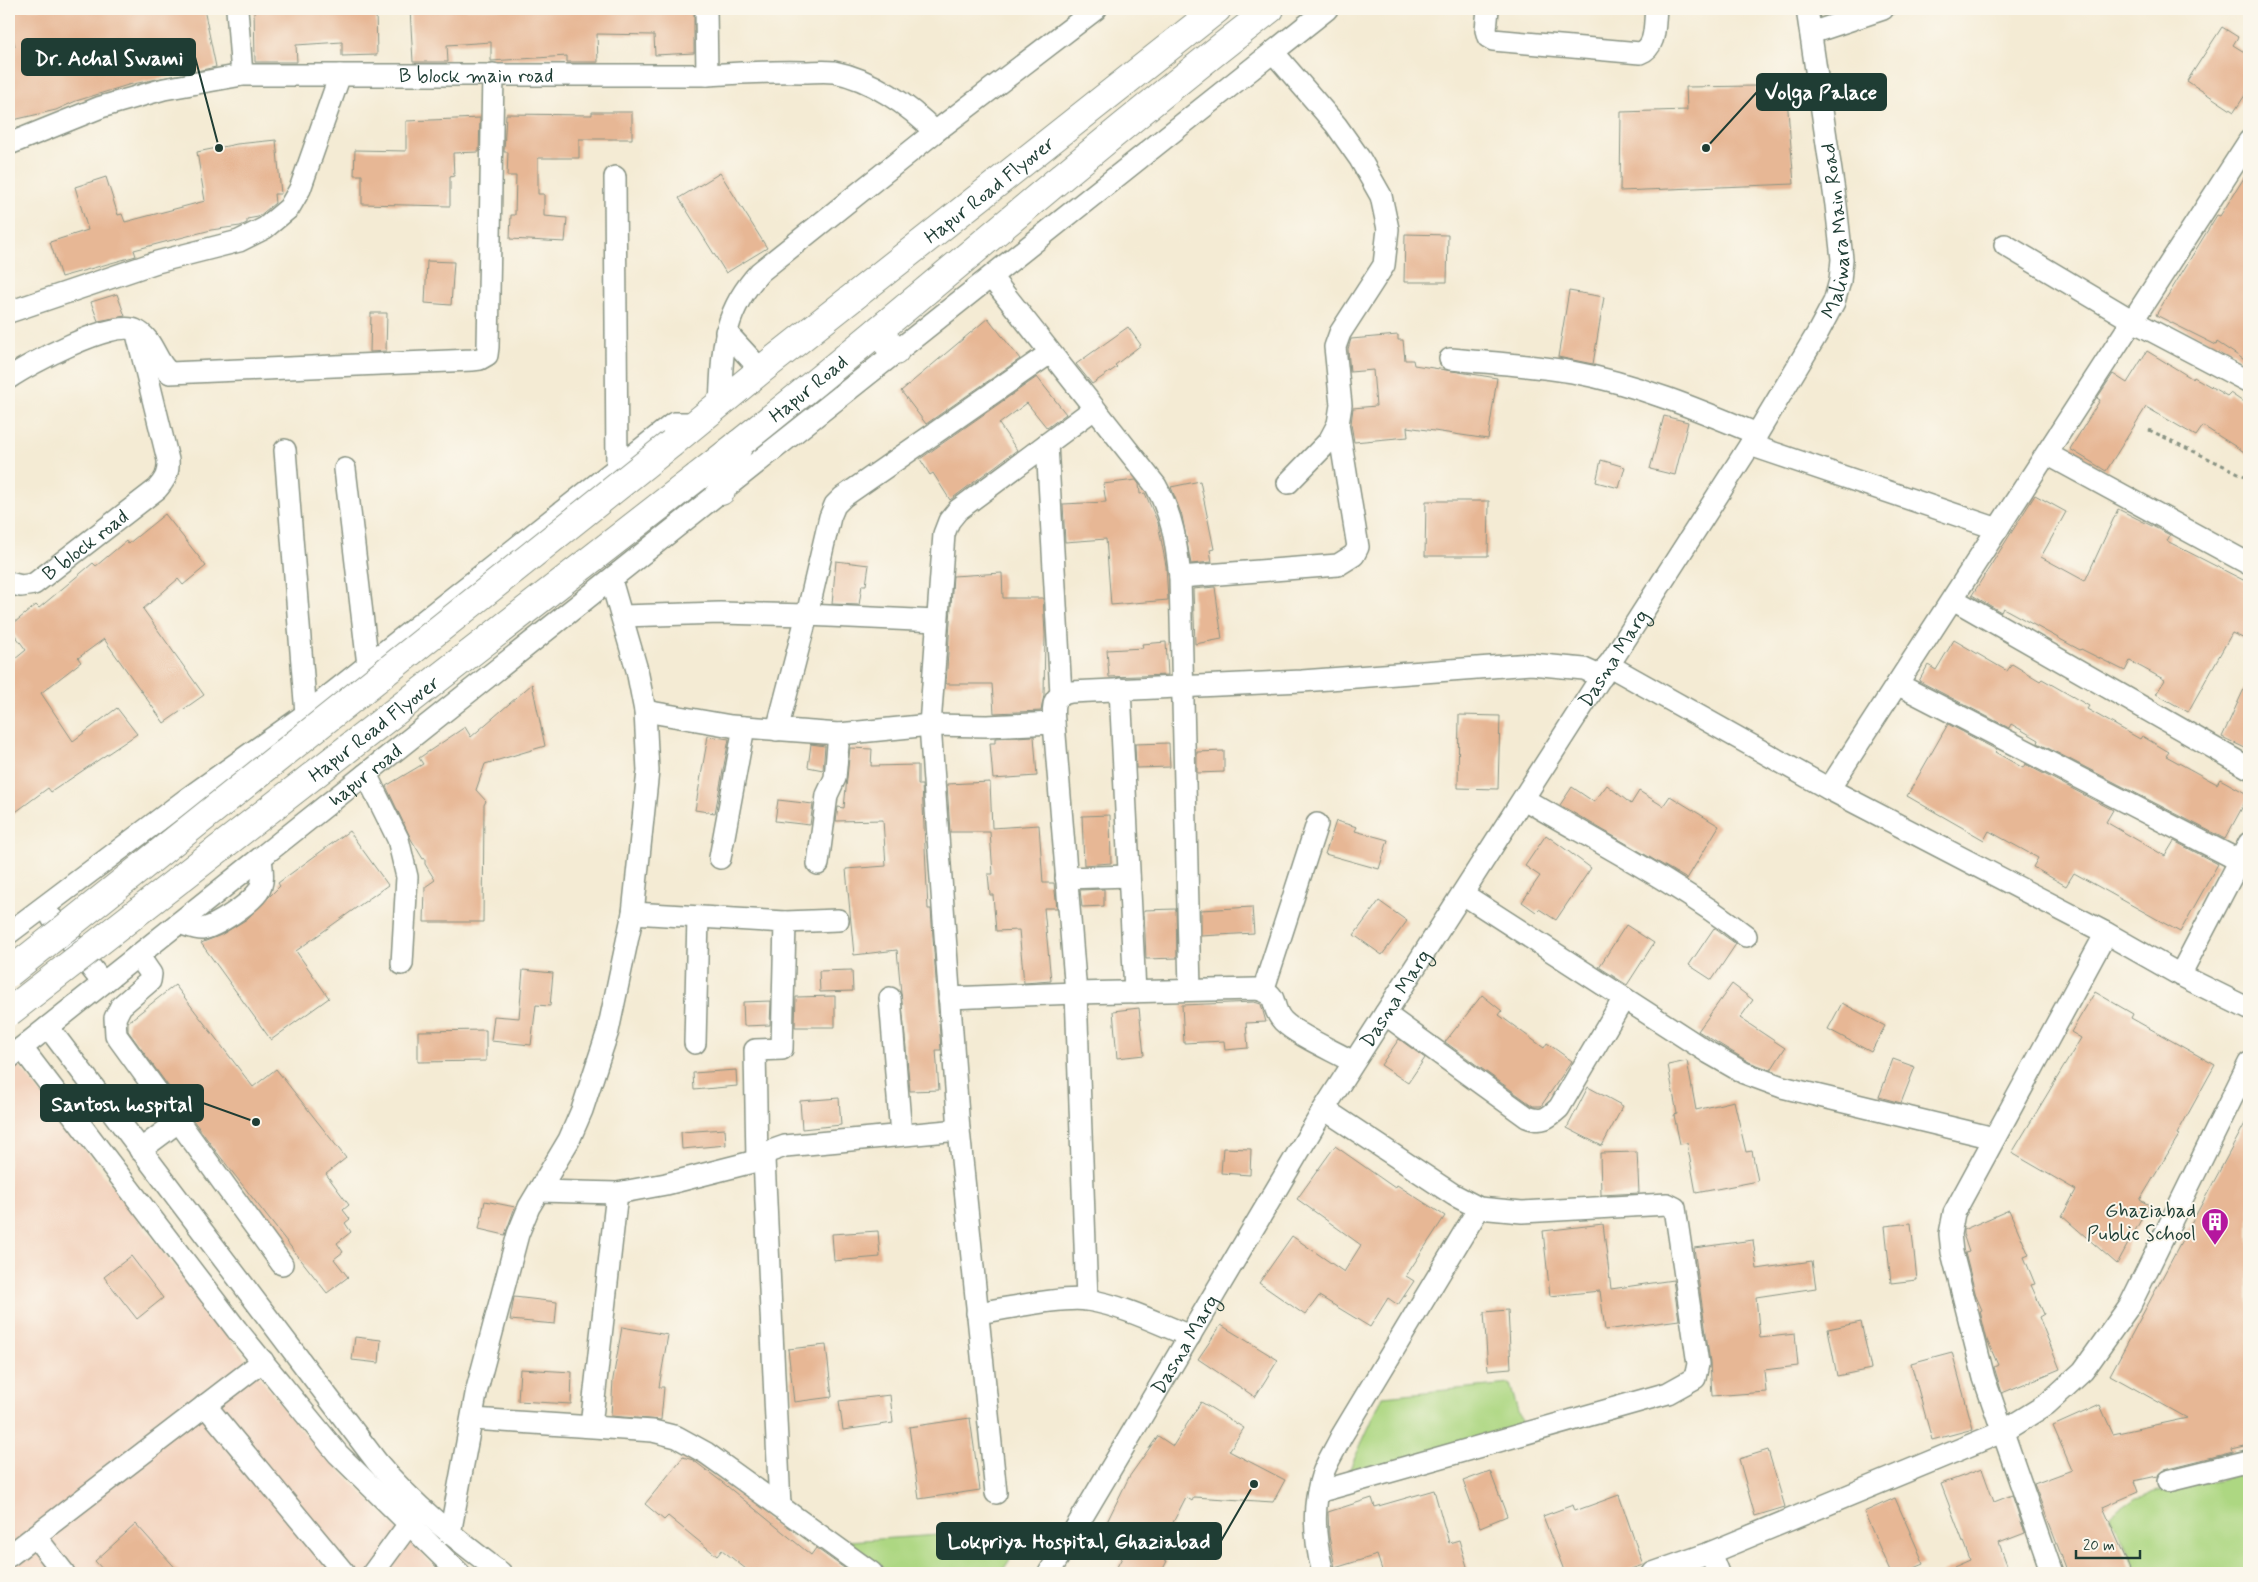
<svg xmlns="http://www.w3.org/2000/svg" width="2258" height="1582" viewBox="0 0 2258 1582" font-family="Mynerve,sans-serif">
<style>
.built{fill:#f3d4bf}
.green{fill:#add782;stroke:#668a5b}
.building{fill:#e7b795}
.lines{fill:none;stroke-linecap:round;stroke-linejoin:round}
.minor-casing{stroke:#8a9484;stroke-width:24}
.major-casing{stroke:#8a9484;stroke-width:30}
.path{stroke:#8a9484;stroke-width:3;stroke-dasharray:4 4;stroke-linecap:butt}
.minor{stroke:#fff;stroke-width:21}
.major{stroke:#fff;stroke-width:28}
.major-bridge-casing{stroke:#8a9484;stroke-width:30;stroke-linecap:butt}
.major-bridge{stroke:#fff;stroke-width:28}
.labels{text-anchor:middle;stroke-width:4;stroke-linejoin:round;paint-order:stroke}
.street-label{font-size:20px;fill:#1f3d34;stroke:#fbf7ec}
.poi-label{font-size:20px;fill:#1f3d34;stroke:#fbf7ec;text-anchor:end}
.leader{fill:none;stroke:#1f3d34;stroke-width:2}
.callout-dot{fill:#1f3d34;stroke:#fbf7ec;stroke-width:2}
.callout{fill:#1f3d34;stroke:#1f3d34;stroke-width:2}
.callout-label{font-size:21px;text-anchor:middle;font-weight:bold;fill:#fff}
</style>
<rect width="100%" height="100%" fill="#fbf7ec"/>
<filter id="ink" filterUnits="userSpaceOnUse"><feTurbulence type="fractalNoise" baseFrequency=".02" numOctaves="2"/><feDisplacementMap in="SourceGraphic" scale="10" xChannelSelector="R" yChannelSelector="G"/><feConvolveMatrix kernelMatrix="1 2 1 2 8 2 1 2 1" color-interpolation-filters="sRGB"/></filter>
<filter id="wash" filterUnits="userSpaceOnUse"><feTurbulence type="fractalNoise" baseFrequency=".0096" numOctaves="4" result="noise"/><feDisplacementMap in="SourceGraphic" scale="20" xChannelSelector="R" yChannelSelector="G"/><feGaussianBlur stdDeviation="1.12" result="paint"/><feColorMatrix in="noise" values="0 0 0 0 0 0 0 0 0 0 0 0 0 0 0 0 0 1.4 0 .05"/><feComposite in="paint" operator="in"/></filter>
<g filter="url(#wash)">
<rect width="100%" height="100%" fill="#f4ebd4"/>
<path class="built" d="M17,1063l280,363 143,147h-431v-504z"/>
<path class="green" d="M1510,1384l12,41 -175,50 36,-79z
M2249,1473v100h-111l-28,-58 26,-18z
M1030,1529l-29,44h-112l-41,-32z"/>
<g id="blocks">
<path class="building" d="M9,9h195l12,58 -88,18 -52,16 -20,9 -47,11v-74l6,-1 -6,-21z
M254,9h122l1,46 -35,1v-14l-46,3 1,17h-42z
M410,9h284v44l-39,2 -1,-20 -57,-1 1,28h-31v-6l-76,5v-19l-44,3 1,17h-35z
M2222,27l16,10 -5,8 16,10v34l-15,23 -47,-31z
M1756,86l1,14 30,-2 7,86 -174,7 1,-79 66,-2 -1,-23z
M592,112h40v27h-53v19h-41v36h6v22l23,2 -2,24 -55,-3 1,-24h4l1,-39h-9l1,-24h-4l2,-38 86,1z
M480,118l-1,34 -26,1 1,23 -4,1v29l-88,-2v-29h-8l1,-25 51,1v-30z
M276,140l5,54h-7l1,9 -17,14 -11,2v4l-7,3 -29,4 -77,20 2,6 -75,21 -11,-35 38,-12 -13,-43 31,-10 12,38 4,-1 3,8 80,-21 -8,-49 40,-8z
M2249,170v193l-32,-21 -1,3 -60,-30 61,-100 3,1z
M720,173l47,75 -41,25 -47,-75z
M1405,234l43,1 -1,47h-43z
M427,261l27,1 -3,43 -26,-2z
M1569,291l35,6 -11,67 -35,-7z
M117,294l8,22 -27,5 -7,-19z
M371,313h16l-1,38 -16,1z
M988,318l32,41 -94,65 -25,-33z
M1128,327l13,18 -26,20 2,2 -25,17 -16,-20z
M1398,335v5h5l2,20h8l1,5 83,13 -9,61 -81,-12 1,10 -54,5 -3,-18 2,-16 23,-2 -3,-36 -23,2 -2,-23 3,-10z
M2147,351l46,28 1,-2 33,19 3,-3 19,13v49l-46,-29 -7,10 -50,-29 -40,64 -36,-22 30,-49 -3,-2 16,-24 14,9z
M1037,377l29,37 -19,14 -20,-25 -28,21 18,26 -67,50 -17,-27 -3,2 -10,-16z
M1664,416l24,6 -13,53 -25,-6z
M1601,460l24,7 -6,21 -23,-6z
M1136,480l3,4 1,10 5,-1 13,30 8,43 2,34 -57,5 -5,-66 -41,3 -2,-38 43,-2 -3,-18z
M1200,481l14,68 -4,1 2,12 -21,2 -9,-48 -11,-29z
M2035,495l31,17 -25,45 44,24 33,-72 52,26 -3,6 82,42v58l-17,-8 -44,79 -32,-18 9,-14 -35,-19 -5,10 -44,-22 -1,1 -77,-42 -2,4 -29,-17z
M1426,501h63l-1,55h-63z
M165,514l41,52 -23,19 -5,-6 -35,30 61,86 -40,28 -60,-84 -26,19 3,4 -40,31 32,48 44,-33 20,26 -86,58 -3,-4 -39,29v-153l17,-14 -17,-23 27,-22 3,3 54,-45 3,3 30,-25 2,3z
M836,561l33,4 -3,20h-4l-3,20 -27,-1z
M1002,573l1,25h40l2,37 -1,60 -3,16 -47,2 -2,-29h-46l7,-108z
M1215,587l7,52 -27,5 -2,-55z
M1954,640l53,31 5,-7 28,17 2,-2 47,27 -2,3 53,30 2,-3 27,16 -3,4 51,28 3,-5 29,16 -24,44 -187,-96 1,-3 -28,-16 -2,4 -90,-47 9,-16 8,5z
M1166,642l2,33 -59,2 -2,-27 36,-2 -1,-4z
M2249,678v72l-27,-13z
M532,684l13,62 -60,18 -9,26 10,11 -2,4 -1,117h-59l1,-35 10,-7 -10,-16v-6l-2,1 -12,-20 -25,-53 37,-22 -4,-6 46,-31 6,10z
M1459,715l41,1 -2,73 -40,-1z
M1948,724l49,26 -2,2 28,16 2,-4 88,46 -7,12 59,34 9,-15 44,23 -38,68 -106,-59 -8,13 -33,-19 5,-9 -49,-27 -5,9 -77,-44z
M708,736l21,3 -14,74 -20,-3z
M1034,736l3,40 -44,3 -3,-36h5v-5z
M1169,743l1,24 -34,1 -1,-24z
M811,744l14,2 -2,24 -15,-3z
M850,748l22,1 -1,17 47,-1v20h4l6,124h3l10,141h-5l3,40 -29,1 -13,-141 -43,5 -8,-86 40,-3 -3,-46 -47,1 2,-14 6,1z
M1224,751v21l-27,1v-21z
M990,782l2,46 47,-3 4,58h11l3,25h-13l7,73 -27,2 -5,-53 -23,1 -3,-36h-3l-2,-21h5l-3,-42h-40l-3,-48z
M1607,785l24,19 8,-13 24,15 7,-10 49,30 -32,53 -127,-74 12,-18 22,15z
M778,800l35,4 -3,21 -35,-4z
M1110,815l1,48 -27,2 -2,-49z
M1336,821l21,6 -2,4 33,9 -9,29 -54,-15z
M349,831l39,54 -92,66 33,47 -58,42 -70,-97 20,-8 26,-16 33,-33 -2,-3z
M1546,835l45,33 -35,52 -17,-11 -3,3 -14,-10 18,-26 -15,-10z
M1104,889v17l-22,1 -2,-17z
M1379,901l28,20 -25,34 -28,-20z
M1252,907l2,26 -53,3v-26z
M1176,909l1,49 -31,1 -2,-49z
M1626,925l28,18 -27,42 -28,-18z
M1714,928l22,16 -24,36 -23,-15z
M523,970l30,3 -3,33 -14,-1 -5,40 -40,-4 3,-25 25,2z
M852,970l1,21 -33,1 -1,-21z
M1732,984l21,16 -13,18 45,30 -14,22 -22,-8 -51,-31z
M175,985l78,102 23,-18 70,89 -20,16 23,31 -6,5 7,9 -5,4 6,9 -14,11 6,9 -9,7 14,18 -21,16 -112,-143 -87,-119v-9z
M2095,992l38,22 -2,4 84,47 -38,69 2,1 -39,65 9,5 -32,59 -55,-48 14,-26 -64,-37 69,-115 -10,-6z
M1482,995l20,16 -3,4 45,33 3,-5 25,18 -31,45h-8l-88,-64z
M835,996v31h-40l1,-30z
M771,1001l-1,24 -26,1 -1,-24z
M1254,1002l7,2 5,18 -20,1 2,25 -23,2 -1,-9 -40,2 -2,-38z
M1842,1003l43,23 -14,26 -43,-23z
M1139,1008l5,47 -27,3 -4,-47z
M486,1030v31l-68,1v-31z
M1399,1039l26,19 -17,25 -27,-18z
M1893,1059l22,8 -14,36 -22,-6z
M1687,1061l9,49 38,-9 12,51 6,-1 6,30 -62,12 -9,-50 -7,1 -6,-29 3,-1 -9,-49z
M736,1070l1,16 -43,4 -1,-17z
M1588,1087l35,19 -21,40 -35,-18z
M839,1098l2,27 -39,4 -2,-28z
M2249,1116v329l-17,4 1,3 -68,17 -8,7 -23,5 4,11 -35,15 29,66h-64l-34,-89 38,-14 -19,-44 47,-21 13,29 74,-16 -77,-43z
M725,1129l1,16 -44,4 -1,-17z
M1335,1146l60,42 2,-3 48,31 -39,60 8,5 -16,24 -10,-7 -18,29 -51,-31 -14,19 -46,-32 33,-47 52,36 17,-27 -64,-46z
M1223,1148l28,1 -1,26 -29,-2z
M1637,1152l2,41 -38,2 -1,-42z
M485,1201l30,6 -10,28 -26,-6z
M2009,1210l20,45 -5,2 11,27 -4,1 13,29 -5,3 21,52 -58,24 -8,-26 4,-2 -11,-25 -7,-29 2,-1 -6,-14 -11,-43 4,-1 -6,-18v-4z
M1911,1223l6,57 -26,3 -6,-57z
M1603,1224l8,65 62,-9 6,40 -74,10 -5,-39 -50,5 -7,-65z
M878,1231l2,26 -46,4 -2,-27z
M1753,1240l4,29 55,-8 4,27 -60,9 4,41 35,-4 3,32 -34,4 2,22 -54,4 -2,-34 -16,-114z
M131,1256l32,42 -26,21 -33,-42z
M514,1297l43,5 -2,22 -45,-4z
M1508,1310l3,58 -23,2 -4,-58z
M1861,1322l10,47 -34,7 -9,-47z
M1221,1325l57,35 -23,37 -57,-38z
M622,1327l46,8 -9,52h5l-3,33 -50,-4 2,-37z
M355,1337l26,3 -2,23 -27,-3z
M826,1345l6,52 -38,5 -6,-53z
M1952,1352l21,77 -41,11 -21,-77z
M520,1369l52,3 -1,32 -53,-3z
M890,1395l3,28 -50,7 -4,-29z
M1201,1402l43,26 -15,23 56,29 -12,22 -79,-5 -2,4 -6,-4 -30,59 11,5 -6,12h-31l-13,-6 15,-28 -27,-13 24,-49 29,-41 15,10z
M970,1418l10,72 -61,9 -10,-72z
M1768,1450l17,57 -30,9 -16,-57z
M683,1457l10,3 29,22 89,73 5,-7 35,25h-100l-29,-23 -5,6 -49,-40 -4,4 -19,-16z
M1982,1469l12,33 18,-7 13,38 -26,10 11,30h-70l30,-13 -29,-76z
M1490,1471l17,45 -27,11 -17,-46z
M1434,1490l15,53 10,-3 10,33h-86l-6,-18 -42,13 -6,-32 -1,-24 44,-14 3,9z
M1619,1495l24,70 -24,8h-54l-22,-57 30,-11 2,6z
M1895,1498l29,66 -21,9h-12l-27,-61z
M136,1524l44,49h-74l-11,-12z"/>
</g>
</g>
<g filter="url(#ink)">
<use href="#blocks" fill-opacity="0" stroke="#8a9484" stroke-width="1"/>
<g class="lines">
<defs>
<g id="minor">
<path d="M237,9l5,66"/>
<path d="M706,9l1,66"/>
<path d="M1488,9l-2,21 2,7 5,3 147,13c17,-6 14,-29 16,-44"/>
<path d="M1811,33l72,-24"/>
<path d="M1273,52l63,73 24,34 21,37 7,33 -4,36 -44,68 -5,14 6,58 -3,19 -9,17 -41,42"/>
<path id="s1" d="M9,144l92,-37 63,-18 78,-14h465c32,-2 64,-4 96,-3 10,0 21,-1 31,0 37,7 75,33 101,60"/>
<path d="M615,177l2,293"/>
<path d="M2005,245l128,76 116,61"/>
<path d="M991,277l165,209c17,31 20,56 24,91l10,413"/>
<path d="M9,312l148,-50 82,-21 26,-13 24,-20 11,-19 40,-114"/>
<path d="M726,332l35,38"/>
<path d="M1450,359c41,4 82,6 122,13 65,12 125,37 185,62"/>
<path d="M9,378c20,-14 104,-59 126,-48 19,8 20,33 35,43l302,-13 8,-1 7,-4 1,-8 5,-273"/>
<path d="M720,404c3,-54 1,-90 40,-132l175,-140 161,-123"/>
<path d="M1047,444l14,250"/>
<path d="M1750,445l248,84"/>
<path d="M285,450l21,264"/>
<path d="M2047,454l202,110"/>
<path d="M345,469l23,196"/>
<path d="M1180,577l158,-12 16,-10 4,-8 -20,-123"/>
<path id="s2" d="M9,583l12,3 13,-2 123,-95c8,-9 12,-16 11,-29l-30,-122"/>
<path d="M1953,599l296,169"/>
<path d="M622,616l98,-3 87,2 23,-98 5,-12 8,-8 207,-144"/>
<path d="M1608,665l221,124 277,144 74,42 69,34"/>
<path d="M1897,684l343,177"/>
<path d="M1120,689l15,303"/>
<path d="M645,711l86,15 108,8 91,-9 57,1 67,-3c-1,-18 -3,-27 17,-31l231,-11 229,-17 53,5 18,8"/>
<path d="M1054,723l22,270 11,307"/>
<path d="M777,730l30,-115 130,6"/>
<path d="M366,774l32,65 9,38 -5,87"/>
<path d="M1829,789l420,-648"/>
<path d="M1524,799c73,43 156,85 222,137"/>
<path d="M720,858l24,-131"/>
<path d="M818,864l9,-69 8,-17 4,-44"/>
<path d="M1066,878l63,-2"/>
<path d="M1463,894l246,159 35,20 38,14 212,51"/>
<path d="M633,913l152,9 -3,127 -27,1 2,111"/>
<path d="M52,918l51,65"/>
<path d="M785,922l53,-2"/>
<path d="M179,923c7,2 16,6 23,6 14,-2 47,-25 56,-37 7,-10 4,-23 3,-34"/>
<path d="M9,933l179,-135 118,-84 368,-291h24"/>
<path d="M138,955l13,19 -1,7 -29,25 -6,12 1,17 166,229"/>
<path d="M2180,975l69,-132"/>
<path d="M1263,991l54,-167"/>
<path d="M890,998l11,137"/>
<path d="M949,998l127,-5 180,-4c26,5 12,16 27,32 15,15 51,30 70,41"/>
<path d="M1385,1014l142,103c15,6 21,1 32,-9l65,-110"/>
<path d="M48,1027l329,435c37,44 79,77 124,111"/>
<path d="M695,1043l3,-126"/>
<path d="M22,1048l215,282 101,124 121,119"/>
<path id="s3" d="M9,1058l1318,-1049"/>
<path d="M140,1150l39,-29"/>
<path d="M539,1191l78,2 49,-9 98,-25"/>
<path d="M977,1313c29,-4 85,-17 111,-13 35,6 69,23 102,36"/>
<path d="M205,1405l139,168"/>
<path d="M473,1419l180,12 24,6 29,16 166,120"/>
<path d="M591,1426l26,-233"/>
<path d="M2168,1481l81,-20"/>
<path d="M1318,1492l350,-99 27,-15 3,-14 -23,-156 -8,-4 -145,8 -43,-4 -25,-13 -130,-86"/>
<path d="M996,1493l-37,-363 -29,-405 14,-191 5,-13 9,-11 136,-101"/>
<path d="M780,1506l-16,-347 4,-7 17,-6 174,-16"/>
<path d="M450,1534l27,-145 41,-155 11,-27 40,-67 13,-30 26,-79 25,-118 15,-142 -3,-60 -8,-41 -26,-90"/>
<path d="M35,1536l29,37"/>
<path d="M1710,1553l8,20"/>
<path d="M9,1556l254,-195"/>
<path d="M373,1573l36,-49"/>
<path id="s4" d="M1049,1573l275,-464 433,-675 60,-100 17,-32 6,-21 2,-22 -6,-54 -29,-196"/>
<path d="M1323,1573c-8,-31 -12,-65 -1,-97 4,-13 13,-26 19,-39l138,-229"/>
<path d="M1653,1573l54,-19 295,-122 45,-28 36,-33 47,-66 119,-242"/>
<path d="M2052,1573l-68,-195 -32,-126 -2,-18 4,-21 152,-280"/>
</g>
<g id="major">
<path d="M877,332l18,19"/>
<path id="s5" d="M672,443l89,-73 456,-361"/>
<path id="s6" d="M697,477c195,-152 378,-317 573,-468"/>
<path d="M721,491l18,-47"/>
</g>
</defs>
<use href="#minor" class="minor-casing"/>
<use href="#major" class="major-casing"/>
<path class="path" d="M2149,430l100,48"/>
<use href="#minor" class="minor"/>
<use href="#major" class="major"/>
<defs>
<g id="major-bridge">
<path d="M9,973l663,-530"/>
<path id="s7" d="M9,1012l688,-535"/>
</g>
</defs>
<use href="#major-bridge" class="major-bridge-casing"/>
<use href="#major-bridge" class="major-bridge"/>
</g>
</g>
<defs>
<symbol id="building-pin" viewBox="-11 -11 22 30"><path d="M0 17L-7.5 6A9.5 9.5 0 1 1 7.5 6Z" fill="#b5179e" stroke="#fbf7ec"/><path d="M-4-6H4V6H1V3H-1V6H-4ZM-2.5-4.3h1.7v1.8h-1.7ZM.8-4.3h1.7v1.8H.8ZM-2.5-1h1.7V.8h-1.7ZM.8-1h1.7V.8H.8Z" fill="#fff"/></symbol>
</defs>
<g fill-rule="evenodd">
<use href="#building-pin" x="2199" y="1206" width="32" height="43"/>
</g>
<g class="labels">
<g class="street-label">
<text dy="7" stroke="none"><textPath href="#s1" startOffset="478">B block main road</textPath></text>
<text dy="7" stroke="none"><textPath href="#s5" startOffset="406">Hapur Road Flyover</textPath></text>
<text dy="7" stroke="none"><textPath href="#s4" startOffset="1566">Maliwara Main Road</textPath></text>
<text dy="7" stroke="none"><textPath href="#s6" startOffset="142">Hapur Road</textPath></text>
<text dy="7" stroke="none"><textPath href="#s2" startOffset="90">B block road</textPath></text>
<text dy="7" stroke="none"><textPath href="#s4" startOffset="1075">Dasna Marg</textPath></text>
<text dy="7" stroke="none"><textPath href="#s7" startOffset="462">Hapur Road Flyover</textPath></text>
<text dy="7" stroke="none"><textPath href="#s3" startOffset="455">hapur road</textPath></text>
<text dy="7" stroke="none"><textPath href="#s4" startOffset="671">Dasna Marg</textPath></text>
<text dy="7" stroke="none"><textPath href="#s4" startOffset="266">Dasna Marg</textPath></text>
</g>
<g class="poi-label">
<text x="2196" y="1217">Ghaziabad<tspan x="2196" dy="23">Public School</tspan></text>
</g>
</g>
<path class="leader" d="M219 148L195 57M1706 148L1757 92M256 1122L203 1103M1254 1484L1221 1541"/>
<g class="callout-dot">
<circle cx="219" cy="148" r="5"/>
<circle cx="1706" cy="148" r="5"/>
<circle cx="256" cy="1122" r="5"/>
<circle cx="1254" cy="1484" r="5"/>
</g>
<g class="callout">
<rect x="22" y="39" width="173" height="36" rx="5"/>
<rect x="1757" y="74" width="129" height="36" rx="5"/>
<rect x="41" y="1085" width="162" height="36" rx="5"/>
<rect x="937" y="1523" width="284" height="36" rx="5"/>
</g>
<g class="callout-label">
<text x="109" y="65">Dr. Achal Swami</text>
<text x="1821" y="99">Volga Palace</text>
<text x="122" y="1111">Santosh hospital</text>
<text x="1079" y="1548">Lokpriya Hospital, Ghaziabad</text>
</g>
<rect width="2258" height="1582" fill="none" stroke="#fbf7ec" stroke-width="30"/>
<path d="M2076 1550v8h64v-8" fill="none" stroke="#1f3d34" stroke-width="2.5"/>
<text x="2083" y="1550" font-size="15" fill="#1f3d34" stroke="#fbf7ec" stroke-width="4" paint-order="stroke">20 m</text>
</svg>
